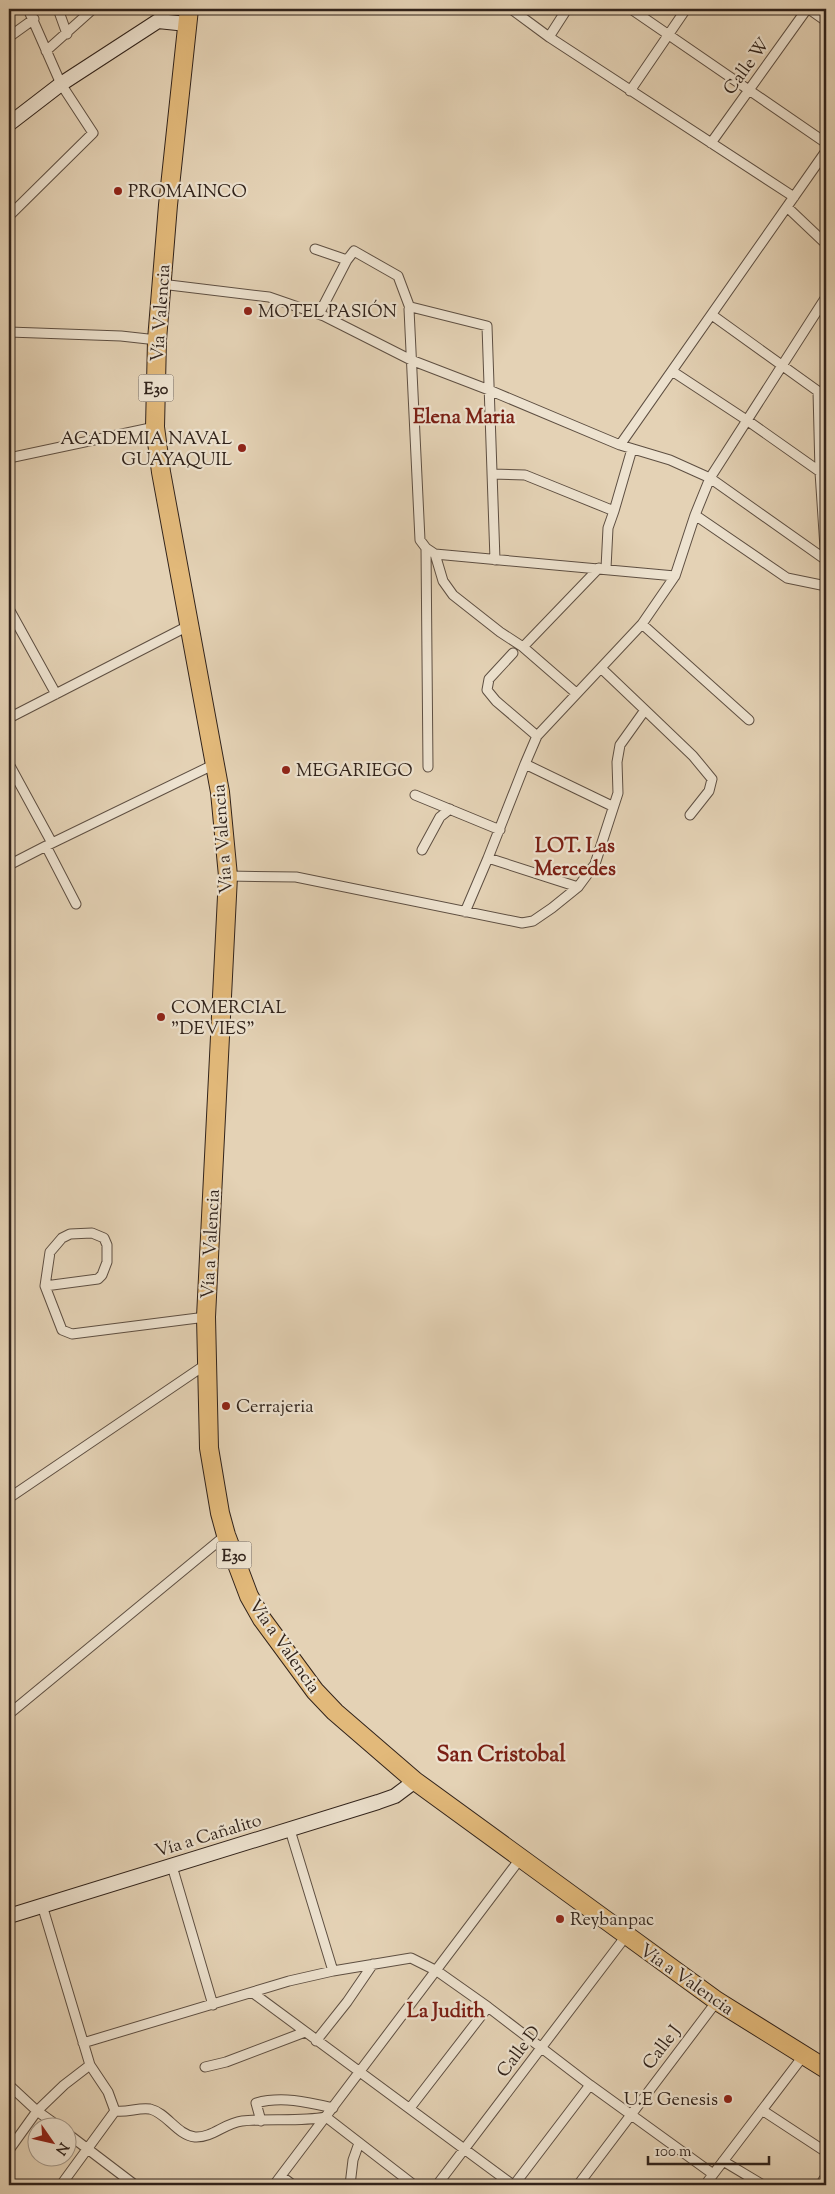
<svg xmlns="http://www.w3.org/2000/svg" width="835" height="2194" viewBox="0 0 835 2194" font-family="'Sorts Mill Goudy',serif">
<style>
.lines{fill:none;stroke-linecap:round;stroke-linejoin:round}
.street-casing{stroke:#5e4f42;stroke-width:11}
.secondary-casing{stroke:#31231b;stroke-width:16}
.highway-casing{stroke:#31231b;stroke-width:20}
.street{stroke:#ede2cf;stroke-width:9}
.secondary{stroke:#ede2cf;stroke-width:14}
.highway{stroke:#e2b97a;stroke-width:18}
.poi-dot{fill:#8f2418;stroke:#ede2cf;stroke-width:2}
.labels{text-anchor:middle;stroke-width:4.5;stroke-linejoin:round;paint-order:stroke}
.shield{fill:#ede2cf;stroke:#695c51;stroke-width:1}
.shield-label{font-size:16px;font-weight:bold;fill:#31231b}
.street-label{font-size:18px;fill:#31231b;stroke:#ede2cf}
.poi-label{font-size:18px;fill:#31231b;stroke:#ede2cf;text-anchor:start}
.quarter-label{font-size:20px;font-weight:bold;fill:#7a1f14;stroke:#ede2cf}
.district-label{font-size:22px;font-weight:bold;fill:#7a1f14;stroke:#ede2cf}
</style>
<rect width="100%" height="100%" fill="#e4d2b5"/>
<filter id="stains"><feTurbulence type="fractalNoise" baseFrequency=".004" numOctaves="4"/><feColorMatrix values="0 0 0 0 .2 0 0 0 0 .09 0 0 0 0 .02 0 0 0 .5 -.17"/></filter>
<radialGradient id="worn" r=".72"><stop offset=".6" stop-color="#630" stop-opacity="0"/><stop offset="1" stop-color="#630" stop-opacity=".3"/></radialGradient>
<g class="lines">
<defs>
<path id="street" d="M58,9l9,25
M511,9l38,28 245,160
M631,9l195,134
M809,9l17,12
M9,37l25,-18
M549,37l18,-28
M46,51l47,-42
M630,91l56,-82
M711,143l96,-134
M787,207l39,37
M9,212l1,3 83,-82 -32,-49 -33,-75
M315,249l32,11 7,-9 44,25 12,32
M161,284l108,13 55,19 87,44 78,30 131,55 50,15 40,18 116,82
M319,314l28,-54
M712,315l114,82
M9,332l112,4 36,4
M9,349l1,-17
M672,371l76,50 78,55
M818,391l2,81 6,91
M620,445l206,-294
M9,458l146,-31
M492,474l33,1 89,36 18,-62
M695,515l92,63 39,8
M426,548l2,219
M435,554l-9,-6 -6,-8 -11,-231 2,-2 76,19 8,234
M606,568l2,-40 6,-17
M675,576l20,-61 15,-37 116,-181
M9,609l47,85
M642,624l107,96
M523,647l76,-79
M513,653l-24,26 -2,11 9,11 41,35
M602,669l43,41
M9,718l181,-93
M9,764l43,79
M525,764l12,-28 105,-112 33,-48 -240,-22 8,27 10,14 47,37 23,15 53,46
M415,795l85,35
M422,850l18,-33 10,-8
M488,858l37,-94 87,42
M9,865l37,-19
M228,876l68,1 226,46 11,-2 19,-13 26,-21 17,-23 23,-71 -1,-31 3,-17 25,-35 48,46 19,23 -3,12 -19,24
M76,904l-30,-58 169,-82
M465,912l23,-54 90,29
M45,1286l53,-7 4,-4 5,-13v-17l-3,-7 -12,-5 -22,1 -8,4 -12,14 -5,34 17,44 10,4 134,-17
M9,1498l196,-133
M9,1714l217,-179
M290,1830l43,141
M172,1866l41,139
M42,1905l48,160 18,27 7,19
M253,1993l260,192
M316,2041l31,-39 26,-38
M83,2043l206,-62 44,-10 78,-13 26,13 51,36 102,78 123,89
M205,2067l21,-5 79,-30
M9,2085l28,26 21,15
M410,2108l78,-101
M762,2110l64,42
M115,2111c12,2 24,-4 35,-2 17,4 27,26 45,28 17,1 30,-14 47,-16 28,-3 57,1 84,-4l88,68
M261,2121l-5,-18c26,-7 51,-1 77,5
M68,2134l67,51
M9,2150l28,-39 27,-26 26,-20
M723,2161l40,24
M281,2176l12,9
M61,2185l54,-74
M274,2185l246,-326
M350,2185l3,-25 6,-17
M437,2185l189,-249
M514,2185l76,-100
M578,2185l139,-184
M705,2185l99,-130
M820,2185l6,-9"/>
<path id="secondary" d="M9,124l52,-40 97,-63 29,3
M9,1916l369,-114 17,-6 20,-15"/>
<path id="highway" d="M189,9l-21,196 -11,135 -2,87 6,45 59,320 8,84 -22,441 3,131 11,65 6,22 23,61 13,23 53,72 20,21 80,69 302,220 109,68"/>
</defs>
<use href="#street" class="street-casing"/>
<use href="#secondary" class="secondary-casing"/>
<use href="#highway" class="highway-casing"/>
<use href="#street" class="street"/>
<use href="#secondary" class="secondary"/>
<use href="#highway" class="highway"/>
</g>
<g class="poi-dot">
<circle cx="118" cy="191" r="5"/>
<circle cx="248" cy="311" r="5"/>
<circle cx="242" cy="448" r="5"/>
<circle cx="286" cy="770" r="5"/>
<circle cx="161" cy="1017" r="5"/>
<circle cx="226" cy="1406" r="5"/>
<circle cx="560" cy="1919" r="5"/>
<circle cx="728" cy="2099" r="5"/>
</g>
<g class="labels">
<g class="shield">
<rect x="138.5" y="374.5" width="35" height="27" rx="4"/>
<rect x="216.5" y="1541.5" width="35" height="27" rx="4"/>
</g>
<g class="shield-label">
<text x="156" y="394">E30</text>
<text x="234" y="1561">E30</text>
</g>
<g class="street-label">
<text transform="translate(746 66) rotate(-54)" y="6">Calle W</text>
<text transform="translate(160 313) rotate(-86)" y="6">Vía Valencia</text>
<text transform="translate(222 839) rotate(-94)" y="6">Vía a Valencia</text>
<text transform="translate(210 1244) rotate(-87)" y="6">Vía a Valencia</text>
<text transform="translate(285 1646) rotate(55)" y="6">Vía a Valencia</text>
<text transform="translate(208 1835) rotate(-17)" y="6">Vía a Cañalito</text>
<text transform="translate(687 1979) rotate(35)" y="6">Vía a Valencia</text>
<text transform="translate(661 2047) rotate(-53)" y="6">Calle J</text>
<text transform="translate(518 2051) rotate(-53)" y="6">Calle D</text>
</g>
<g class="poi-label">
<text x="128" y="197">PROMAINCO</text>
<text x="258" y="317">MOTEL PASIÓN</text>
<text x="232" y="444" text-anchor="end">ACADEMIA NAVAL<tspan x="232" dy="21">GUAYAQUIL</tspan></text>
<text x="296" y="776">MEGARIEGO</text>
<text x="171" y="1013">COMERCIAL<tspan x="171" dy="21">"DEVIES"</tspan></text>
<text x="236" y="1412">Cerrajeria</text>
<text x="570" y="1925">Reybanpac</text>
<text x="718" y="2105" text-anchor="end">U.E Genesis</text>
</g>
<g class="quarter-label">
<text x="464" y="423">Elena Maria</text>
<text x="575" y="852">LOT. Las<tspan x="575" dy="23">Mercedes</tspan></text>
<text x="446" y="2017">La Judith</text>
</g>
<g class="district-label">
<text x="501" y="1761">San Cristobal</text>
</g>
</g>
<rect width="835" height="2194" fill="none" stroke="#e4d2b5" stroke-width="30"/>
<rect x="10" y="10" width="815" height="2174" fill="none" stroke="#31231b" stroke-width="2.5"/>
<rect x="15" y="15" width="805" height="2164" fill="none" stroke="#31231b"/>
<g transform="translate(52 2142) rotate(124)"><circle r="24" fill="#ede2cf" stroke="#a29687"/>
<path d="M0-4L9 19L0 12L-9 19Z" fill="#8f2418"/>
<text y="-8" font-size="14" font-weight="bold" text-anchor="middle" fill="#31231b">N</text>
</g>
<path d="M648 2156v8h121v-8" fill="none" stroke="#31231b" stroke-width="2.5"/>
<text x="655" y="2156" font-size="15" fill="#31231b" stroke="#ede2cf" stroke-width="4" paint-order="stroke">100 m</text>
<rect width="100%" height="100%" filter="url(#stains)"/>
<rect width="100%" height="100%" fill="url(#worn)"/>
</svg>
